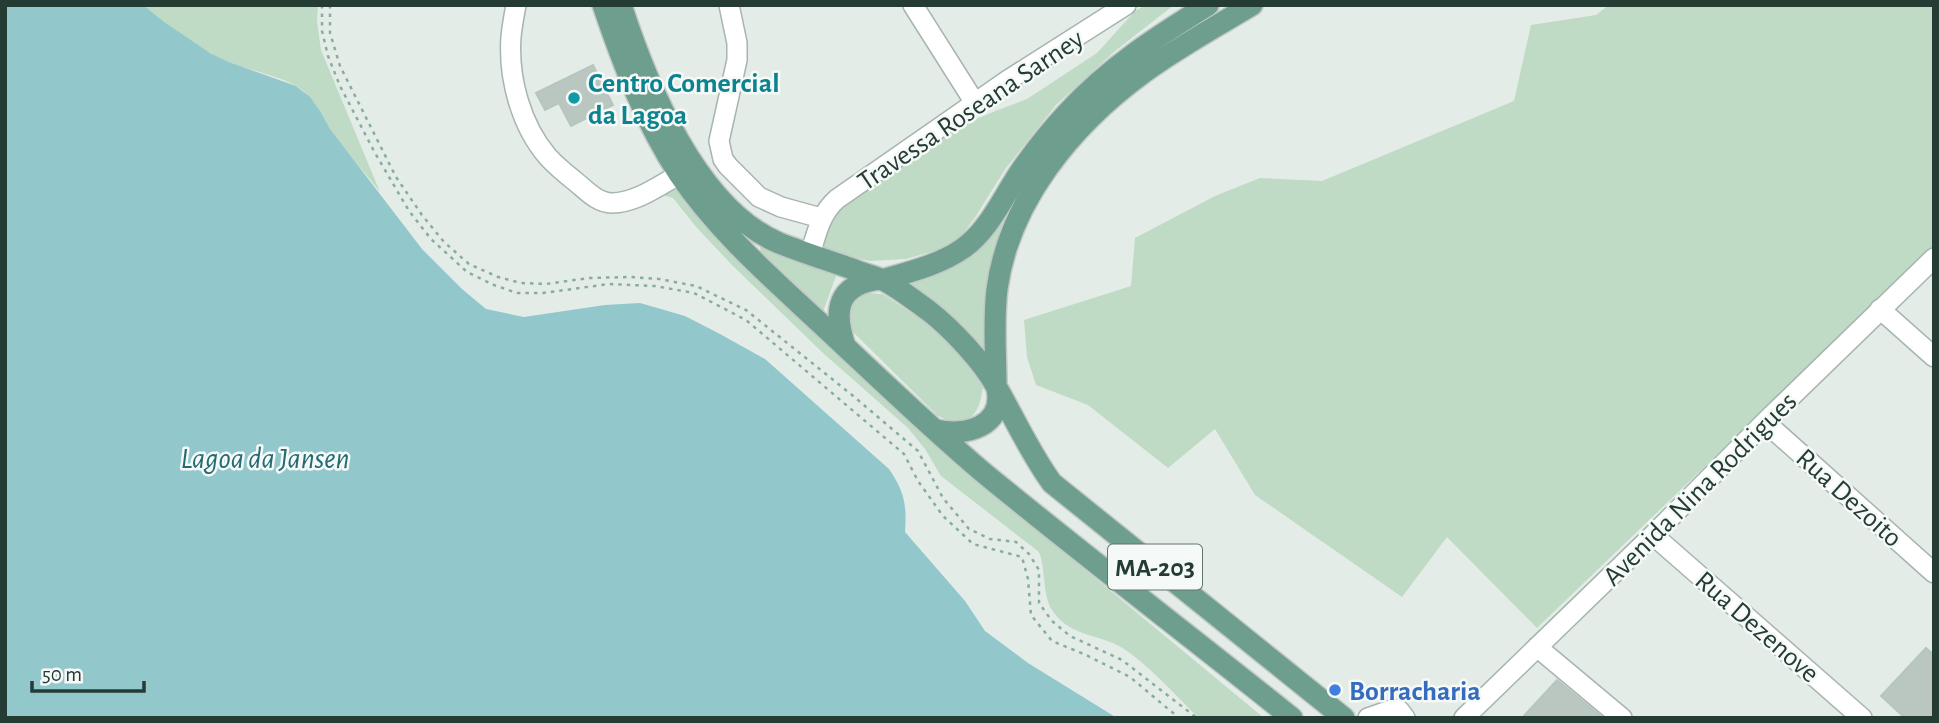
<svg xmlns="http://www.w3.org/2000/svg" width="1939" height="723" viewBox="0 0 1939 723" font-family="'Alegreya Sans',sans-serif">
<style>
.green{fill:#bfdbc5}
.water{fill:#92c7cc}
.building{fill:#bac7c1;stroke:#b7c5bf;stroke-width:2}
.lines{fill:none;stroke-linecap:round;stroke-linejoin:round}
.minor-casing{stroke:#a7b4af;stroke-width:22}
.major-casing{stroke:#c2c8c6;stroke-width:24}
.path{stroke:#88ad9f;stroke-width:2.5;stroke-dasharray:3.5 5;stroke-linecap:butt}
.minor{stroke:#fff;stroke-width:19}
.major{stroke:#6d9e8e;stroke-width:21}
.culture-dot{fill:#0f9aa8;stroke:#f5f9f7;stroke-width:2.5}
.shop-dot{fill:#3f7fe0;stroke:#f5f9f7;stroke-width:2.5}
.labels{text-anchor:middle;stroke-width:5;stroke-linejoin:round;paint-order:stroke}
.shield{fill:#f5f9f7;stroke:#63756f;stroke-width:2}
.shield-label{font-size:26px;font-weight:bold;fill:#253c35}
.culture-label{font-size:28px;font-weight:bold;fill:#0d838f;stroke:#f5f9f7;text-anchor:start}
.street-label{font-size:28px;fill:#253c35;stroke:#f5f9f7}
.shop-label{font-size:28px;font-weight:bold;fill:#366cbe;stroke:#f5f9f7;text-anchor:start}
.water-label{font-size:30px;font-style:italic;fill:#256b73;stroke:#f5f9f7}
</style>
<rect width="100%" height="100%" fill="#e4ece8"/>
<path class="green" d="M143,5h175l-1,16 4,29 59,142c-16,-21 -35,-41 -50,-63 -10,-15 -16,-31 -32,-42 -14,-9 -48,-17 -66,-24 -23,-8 -72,-40 -89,-58z
M1146,5h28l-59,46 -59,54 -50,63 -30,48 -14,19 -24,15 -32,9 -36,2 -52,-12 16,-40 104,-74 60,-25 29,-11 70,-46 38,-42z
M1609,5h325v241l-397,382 -90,-91 -45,60 -147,-102 -40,-66 -47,39 -80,-63 -52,-20 -9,-28 -3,-37 107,-34 4,-48 80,-42 45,-18 62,3 192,-80 17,-76 65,-10z
M671,189h6l5,2 284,280 298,247h-65c-22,-21 -60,-64 -86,-75 -23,-9 -46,-10 -61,-33 -10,-16 -6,-40 -13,-58l-98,-76 -16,-27 -17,-21 -85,-75 -91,-88 -35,-37 -24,-30 -14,-4z
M1000,221l5,12 -15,124 -88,-75z
M760,244l77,29 -15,42 -61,-57z
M864,293l19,1 39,26 33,29 28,37c-2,17 -7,38 -29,36 -5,0 -11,-4 -16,-6l-87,-86c-5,-21 -5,-26 13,-37z"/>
<path class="water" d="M5,5h138l21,17 46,31 19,9 67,24 14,11 10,14 10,18 92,120 40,40 24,20 38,8 81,-12 35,-2 45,13 35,18 45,25 124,110c15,22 18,35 16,63l60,69 20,30 43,32 89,55h-1112z"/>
<path class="building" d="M593,65l20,40 -42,21 -12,-23 -14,7 -9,-17z
M1926,648l8,7v63h-29l-24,-22z
M1557,680l46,38h-81z"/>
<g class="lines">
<defs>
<path id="minor" d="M516,5c-2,11 -4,21 -5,32 -3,41 10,89 37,120 8,9 18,17 28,25 10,8 21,21 36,21 24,0 48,-18 68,-29
M729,5l8,38v17l-18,81 4,18 5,7 31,31 22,10 40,11
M913,5l62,98
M810,254c7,-21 10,-40 27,-55l171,-119 118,-75
M1880,309l54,48
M1765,422l169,151
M1653,535l209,183
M1537,647l85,71
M1368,718l26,-9 5,1 6,8
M1464,718l189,-183 112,-113 169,-164"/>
<path id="major" d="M603,5c20,59 42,117 76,169 42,62 103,113 157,164 49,46 98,93 149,136 101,83 205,162 307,244
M621,5c26,80 76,203 158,238 25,10 51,18 76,27 9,4 21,6 30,11 15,8 30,20 44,30 22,17 54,51 67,75 19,33 34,67 56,97l292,235
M882,280c27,-8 57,-15 80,-31 27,-18 42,-54 60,-80 14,-20 30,-40 47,-58 40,-44 89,-75 139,-106
M845,346c-12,-36 -8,-61 34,-67
M996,386c0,-32 -3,-65 1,-97 12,-88 75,-164 146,-216 34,-25 72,-46 109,-68
M936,430c29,7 69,-4 61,-41"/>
</defs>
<use href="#minor" class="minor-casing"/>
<use href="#major" class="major-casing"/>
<path class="path" d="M322,5v26l6,25 12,30 35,67 34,58 22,28 36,33 27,13 23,8h26l66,-9 46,2 39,7 52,27 158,134 14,27 25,35 30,28 49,13 6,22 3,36 21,26 34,14 44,22 49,41
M330,5v28l10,33 56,111 26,38 22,27 25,22 29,13 23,6 25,1 43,-6 41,-1 29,2 37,7 50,24 106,85 66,56 25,47 26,31 21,10 26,3 13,12 10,16v33l13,18 18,15 52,24 75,58"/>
<use href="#minor" class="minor"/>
<use href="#major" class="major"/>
</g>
<circle class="culture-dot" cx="574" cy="98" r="7"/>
<circle class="shop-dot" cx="1335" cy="690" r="7"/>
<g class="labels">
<rect class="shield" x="1108" y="544.5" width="94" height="45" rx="5"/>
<g class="shield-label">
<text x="1155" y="576">MA-203</text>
</g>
<g class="culture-label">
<text x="588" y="92">Centro Comercial<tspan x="588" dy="32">da Lagoa</tspan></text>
</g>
<g class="street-label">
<text transform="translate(970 109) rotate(-34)" y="10">Travessa Roseana Sarney</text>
<text transform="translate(1699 488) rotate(-45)" y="10">Avenida Nina Rodrigues</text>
<text transform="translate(1850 497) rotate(42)" y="10">Rua Dezoito</text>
<text transform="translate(1758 626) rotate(41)" y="10">Rua Dezenove</text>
</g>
<g class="shop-label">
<text x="1349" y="700">Borracharia</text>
</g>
<g class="water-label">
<text x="265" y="468">Lagoa da Jansen</text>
</g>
</g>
<rect width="1939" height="723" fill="none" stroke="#253c35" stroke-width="14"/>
<path d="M32 681v10h112v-10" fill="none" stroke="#253c35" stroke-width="3.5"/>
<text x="42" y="681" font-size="21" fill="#253c35" stroke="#f5f9f7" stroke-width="5" paint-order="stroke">50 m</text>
</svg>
